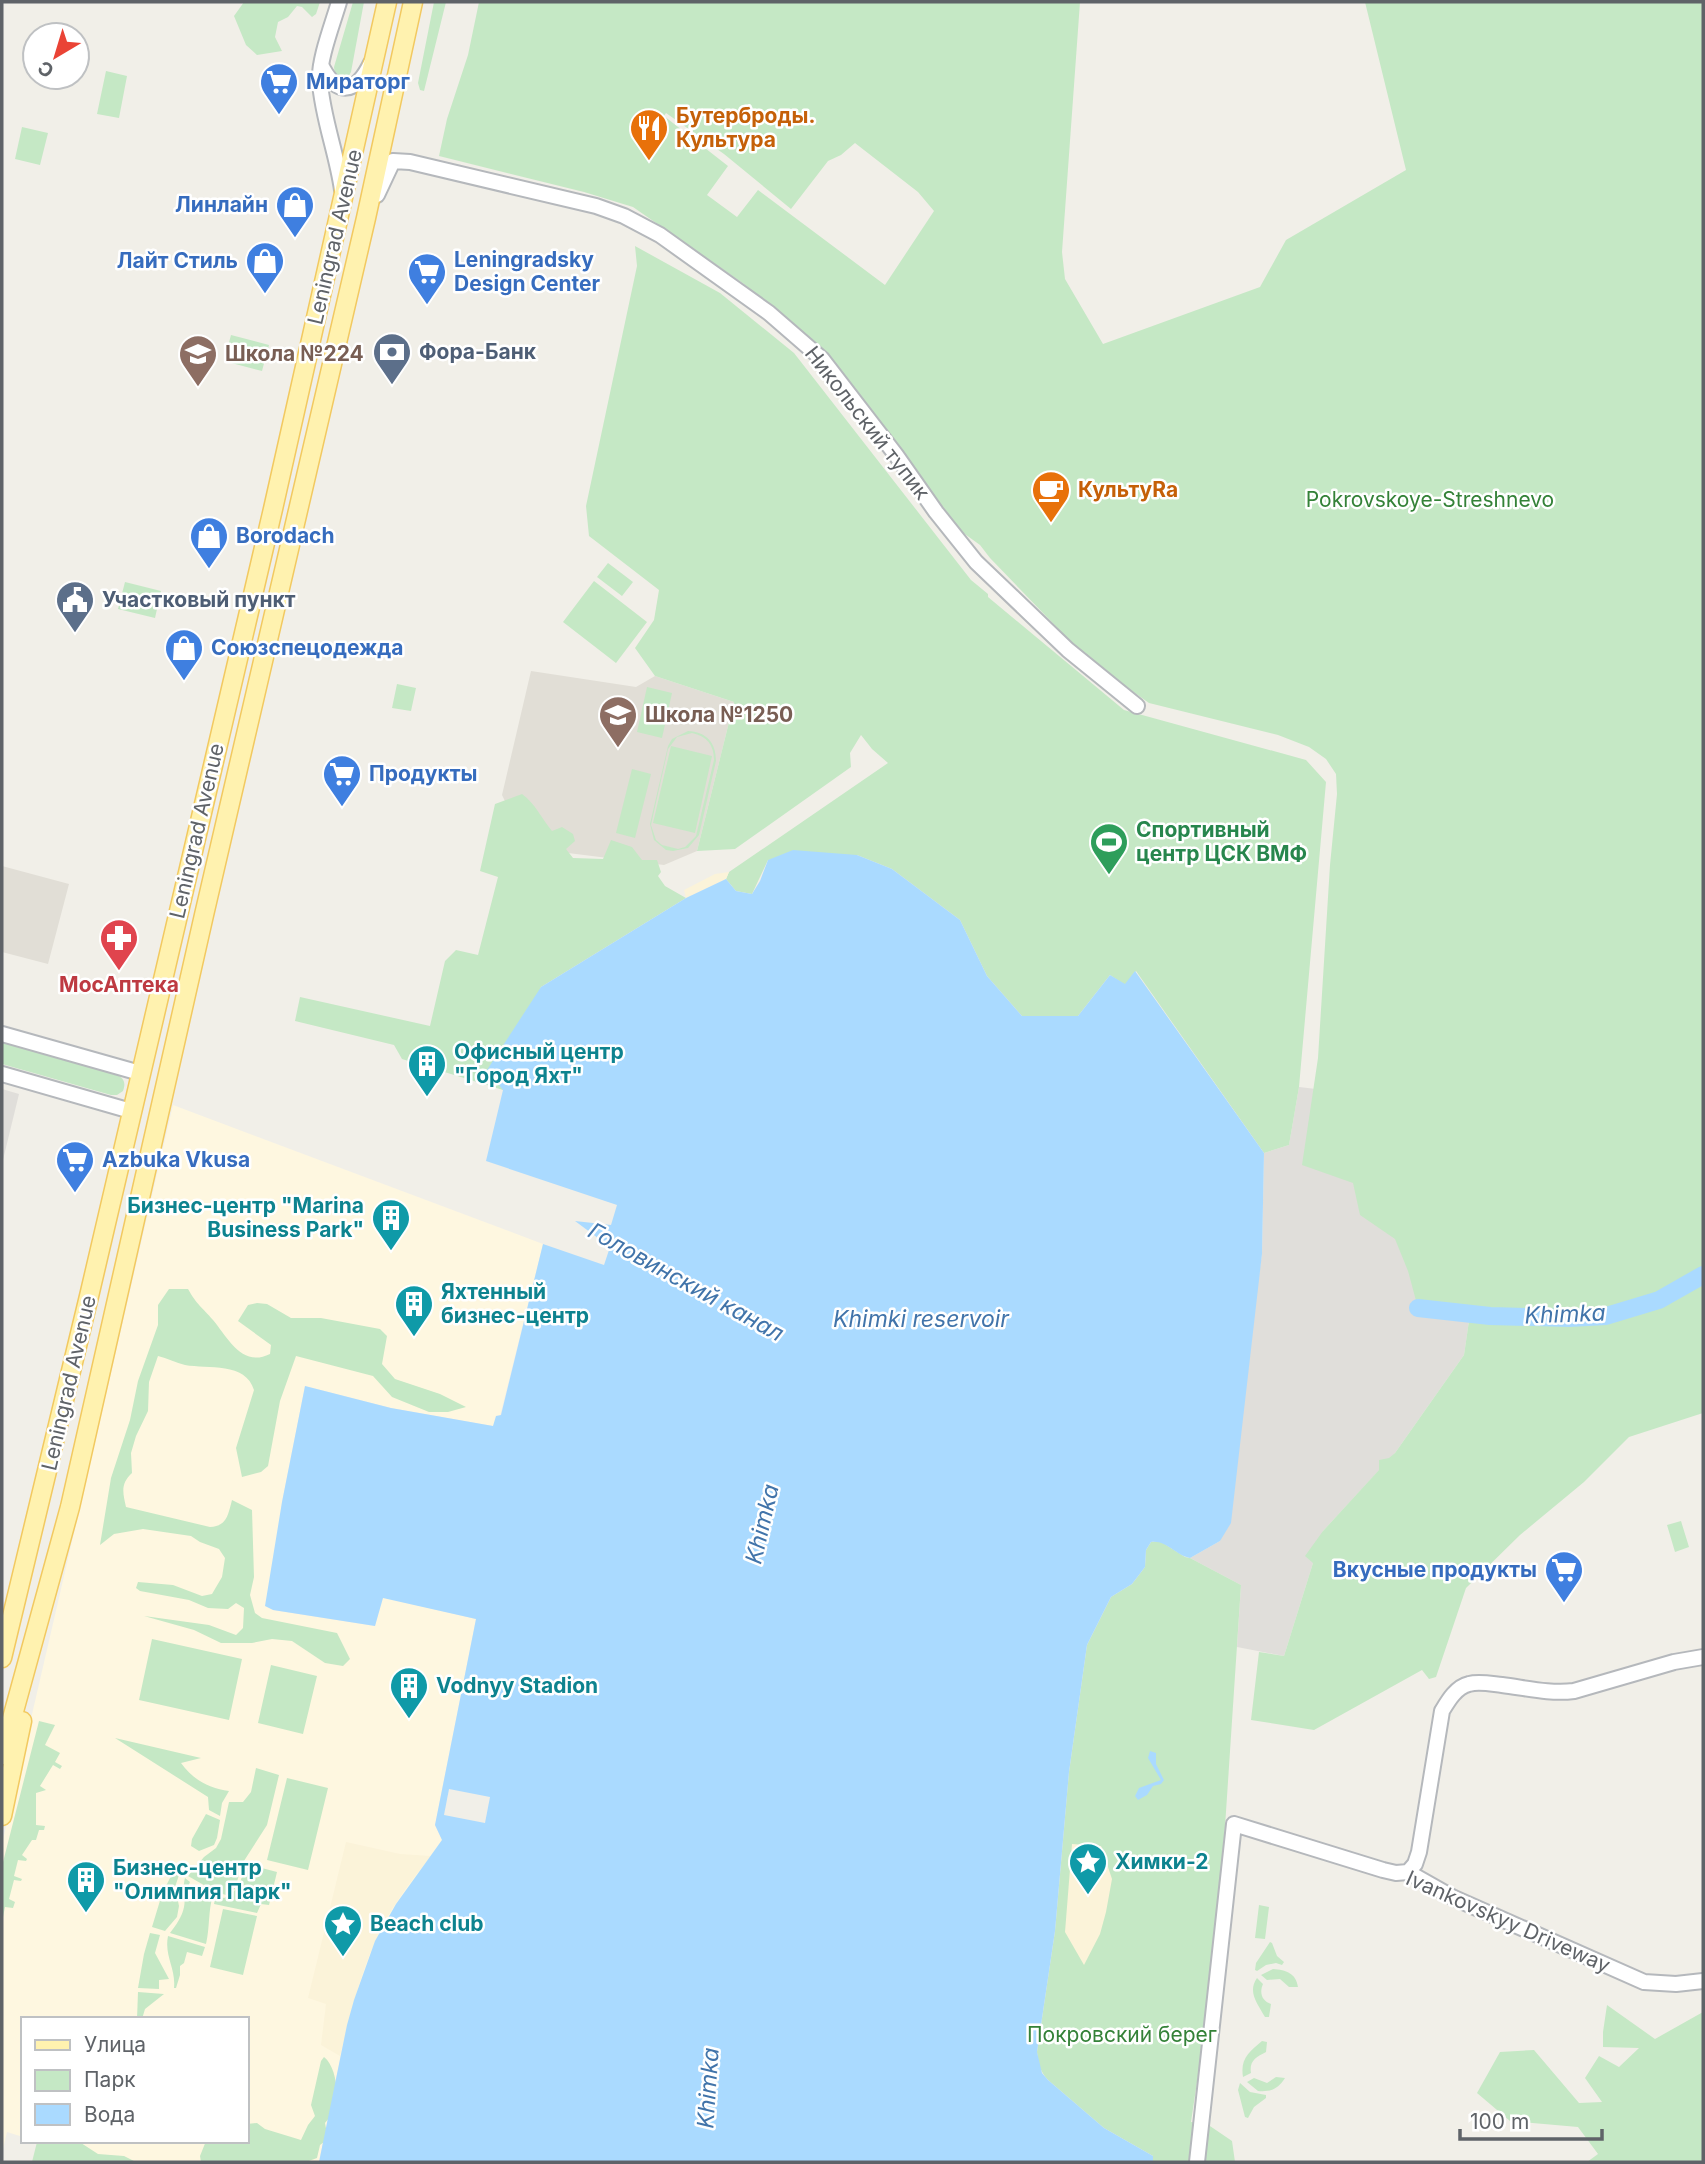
<svg xmlns="http://www.w3.org/2000/svg" width="1705" height="2164" viewBox="0 0 1705 2164" font-family="Inter,sans-serif">
<style>
.commercial{fill:#fef7e0}
.industrial{fill:#e0deda}
.education{fill:#e1ded6}
.green{fill:#c5e8c5;fill-rule:evenodd}
.sand{fill:#fbf3d9}
.water{fill:#aadaff}
.pier{fill:#f1efe8}
.lines{fill:none;stroke-linecap:round;stroke-linejoin:round}
.river{stroke:#aadaff;stroke-width:18}
.minor-casing{stroke:#b5b8bc;stroke-width:18}
.major-casing{stroke:#f2c960;stroke-width:21}
.minor{stroke:#fff;stroke-width:14}
.major{stroke:#fff2af;stroke-width:18}
.labels{text-anchor:middle;stroke-width:5;stroke-linejoin:round;paint-order:stroke}
.shop-label{font-size:21px;font-weight:bold;fill:#366cbe;stroke:#fff;text-anchor:start}
.food-label{font-size:21px;font-weight:bold;fill:#c56008;stroke:#fff;text-anchor:start}
.street-label{font-size:21px;fill:#5f6368;stroke:#fff}
.service-label{font-size:21px;font-weight:bold;fill:#4e5e75;stroke:#fff;text-anchor:start}
.education-label{font-size:21px;font-weight:bold;fill:#785e54;stroke:#fff;text-anchor:start}
.park-label{font-size:21px;fill:#348238;stroke:#fff}
.leisure-label{font-size:21px;font-weight:bold;fill:#27864d;stroke:#fff;text-anchor:start}
.health-label{font-size:21px;font-weight:bold;fill:#be3a42;stroke:#fff}
.culture-label{font-size:21px;font-weight:bold;fill:#0d838f;stroke:#fff;text-anchor:start}
.water-label{font-size:23px;font-style:italic;fill:#4174aa;stroke:#fff}
</style>
<rect width="100%" height="100%" fill="#f1efe8"/>
<path class="commercial" d="M173,1105l370,139 -43,172 -7,10 -102,-18 -86,-22 -23,116 -9,108 102,16 7,-29 94,22 -41,206 7,15 -11,16 -84,169 -28,137h-208l-72,-21h208v-122h-224v118l-16,-5 -5,21v-309z"/>
<path class="industrial" d="M1299,1087l162,19 9,208 -6,41 -69,98 -72,78 -39,125 -47,-9 4,-62 -51,-27 30,-17 42,-287 2,-101 25,-8z
M2,1089l17,5 -17,70z"/>
<path class="education" d="M531,671l105,16 19,-11 79,26 -37,149 -33,14 -136,-17 -26,-53z
M2,866l67,18 -21,80 -46,-12z"/>
<path class="green" d="M244,2h76l-4,12 -4,3 -10,-10 -5,-1 -9,11 -10,5 -3,15 7,14 -25,4 -11,-10 -12,-29z
M353,2h11l-13,70 -4,7 -7,1 -5,-5 -1,-8z
M434,2h12l-22,89 -4,-1 -2,-7z
M479,2h601l-18,250 3,27 38,65 157,-57 26,-47 120,-70 -41,-168h338v1411l-74,24 -45,45 -64,53 -54,53 -30,89 -7,2 -7,-9 -108,60 -63,-10 8,-68 25,4 29,-93 -8,-7 18,-25 56,-61v-10l10,-2 6,-5 69,-98 6,-41 -52,-6 -10,-37 -13,-32 -35,-24 -7,-32 -51,-18 16,-107 12,-193 7,-71 -1,-20 -10,-15 -17,-12 -31,-12 -129,-32 -41,-29 -40,-35 -78,-81 -10,-13 -18,-13 -134,-177 -84,-71 -111,-77 -49,-15 -145,-36 8,-37 21,-64zM666,113l58,41 67,55 37,-48 13,-6 14,-12 63,49 16,19 -49,74 -127,-95 -21,27 -30,-22 21,-29 -64,-50z
M106,71l21,5 -8,42 -22,-4z
M22,127l26,6 -8,32 -25,-6z
M635,246l85,47 74,60 177,227 17,14v3l136,113 182,50 20,22 -27,305 -10,58 -25,8 -128,-182 -11,14 -15,-10 -32,41h-56l-35,-40 -27,-56 -68,-51 -35,-14 -89,5 -16,34 -16,-3 -10,-12 3,-7 159,-109 -16,-14 -11,-14 -11,18 1,14 -116,82 -38,2 37,-149 -79,-26 -20,-28 19,-28 5,-30 -70,-54 -3,-30 51,-240z
M231,335l38,10 -7,26 -38,-10z
M608,563l25,19 -11,14 -25,-19z
M594,581l53,41 -31,41 -53,-41z
M125,582l36,9 -6,27 -37,-9z
M397,684l19,4 -5,23 -19,-3z
M647,687l25,6 -10,45 -25,-6z
M688,731c18,1 28,11 28,30l-17,74 -11,13 -15,3 -7,-1 -12,-10 -4,-16 18,-78 4,-7zM692,733c15,3 22,12 22,27l-18,76 -11,11 -7,2 -16,-4 -6,-5 -5,-15 17,-76 9,-12z
M671,746l41,10 -17,77 -42,-10z
M632,769l19,5 -16,64 -19,-5z
M522,794c13,9 20,25 30,37l10,-4 11,7 2,7 -9,8 7,9 30,1 8,-19 21,7 10,13h15l4,12 -3,4 7,10 21,12 -145,89 -38,103 -101,-31 -8,-14 -99,-24 5,-24 130,29 15,-65 11,-11 22,5 20,-78 -18,-6 15,-67z
M2,1041l115,34c7,3 9,8 6,16l-6,4h-6l-109,-31z
M169,1289h19c9,16 14,18 25,31 15,18 29,48 57,34l1,-9 -33,-24 10,-16 9,-2 10,1 24,14h30l59,11 7,7 -5,28 13,15 45,15 26,13 -18,5h-19l-37,-15 -19,-21 -77,-20 -16,45 -12,65 -7,6 -19,5 -6,-29 18,-58c-8,-28 -46,-21 -69,-25 -9,-2 -18,-7 -27,-9l-9,26 -1,29 -12,25 -5,17 1,20c-12,11 -9,20 -6,34l84,20c17,-1 18,-12 22,-27l20,10 2,67 -4,18 5,18 7,5 75,15 13,26 -7,7 -18,-3 -33,-22 -20,-2 -20,4h-31l-27,-13 -50,-14 65,9 27,10 7,-7 1,-20 -8,-5 -8,6 -20,-1 -19,-8 -49,-9 -4,-3 2,-6 35,3 29,11 10,-2 10,-17 3,-19 -6,-9 -19,-7 -9,-6 -48,-7 -29,5 -14,11 11,-67 19,-58 8,-39 20,-56v-20z
M1681,1521l8,26 -14,5 -8,-27z
M1160,1541l25,16 5,1 51,27 -16,242 -19,195 -15,100 16,2 25,17 3,21h-82v-6l-49,-28 -56,-48c-8,-9 -10,-16 -11,-28l18,-121 14,-159 18,-127 24,-48 21,-13 13,-17 1,-17 5,-8z
M152,1639l90,20 -13,61 -90,-20z
M271,1665l46,11 -14,58 -45,-11z
M39,1721l16,4 -10,20 15,8 -5,9 7,4 -2,3 -7,-4 -13,21 6,4 -10,3v32l9,1 -1,4h-5l-3,10h-4l-10,15 5,4 -1,2 -8,-1 -4,16 8,3 -1,2 -7,-1 -5,19 6,3 -2,6 -8,-1 -3,15v-56z
M115,1738l86,20 -20,5c12,17 28,25 48,28l-7,12 -2,13 -11,-6 -1,-13z
M256,1768l23,7 -12,50 -25,39 -7,25 -9,6 -10,-3 -28,-16 16,-19 12,-9 5,-9 8,-37h14l8,-10z
M287,1778l41,10 -20,82 -41,-10z
M206,1814l14,6 -3,18 -3,7 -15,6 -8,-5 1,-7z
M246,1864l31,8 -8,33 -8,-1 -4,9 -43,-9 2,-9 8,3c16,-7 17,-19 22,-34z
M173,1872l6,3 -4,12 4,19 -2,11 -12,14 -13,-4 10,-33z
M185,1878l5,4 -3,7 10,6 6,-7 10,7c-5,16 -3,32 -7,49l-36,-11c6,-8 12,-16 14,-26 2,-9 -2,-19 1,-29z
M1259,1905l10,2 -4,32 -10,-1z
M223,1909l34,7 -14,59 -33,-8z
M150,1933l10,2 -5,18 14,26 -10,1v9l-21,-1 6,-34z
M168,1936l37,11 -3,9 -15,-4 -3,11 -4,3v9l-4,13h-2c2,-20 -10,-32 -6,-52z
M1270,1942l2,1 5,13 7,6 -2,3 -6,-2 -10,2 -9,6 -2,-1 1,-7z
M1273,1969c13,1 23,4 25,18h-9l-9,-8 -13,1 -6,-5z
M1257,1978l6,6c-4,9 -1,17 8,20l-2,13h-4c-7,-13 -18,-25 -8,-39z
M138,1992l26,2 -19,15 -3,10h-5z
M1607,2005l48,34 48,-27v150h-116l11,-8 -20,-27 -68,-6 -33,-28 23,-41 34,-2 45,53 23,-1 -17,-24 14,-22 20,11 20,-19 -36,-1v-15z
M1262,2041l5,1 -1,10c-10,5 -17,9 -15,21l-8,4c-3,-18 6,-25 19,-36z
M324,2057c13,10 16,42 9,56 -2,4 -5,6 -8,10l3,16 -8,6 -3,13 -11,4h-105l-1,-6 6,-15h41v-17l10,-1 8,6 36,11 7,-15 7,-9 -4,-11 10,-44z
M1276,2077l9,1c-7,11 -14,14 -27,13l-11,-9 7,-4 13,5z
M1240,2083l10,9 16,3v3l-12,9 -6,11 -3,-1 -7,-27z
M42,2141l39,2 17,11 26,2 12,6h-104l5,-20z"/>
<path class="sand" d="M729,872l-3,7 -40,19 -2,-8 31,-16z
M346,1842l54,12 31,2c-21,26 -43,55 -56,86 -16,36 -25,75 -35,114l-19,-11 5,-41 -18,-6z
M1072,1844l29,2 11,33 -6,33 -6,22 -16,31 -19,-33z"/>
<path class="water" d="M793,850l64,5 35,14 68,51 27,56 35,40h56l32,-41 15,9 10,-13 129,182 -2,101 -31,269 -11,18 -30,17c-15,-3 -23,-18 -39,-16l-5,8 -1,17 -13,17 -21,13 -24,48 -18,127 -14,159 -18,121 5,21 6,7 56,48 49,28v6h-834l28,-137 7,-25 21,-59 21,-37 46,-64 -7,-15 41,-206 -93,-21 -8,28 -102,-16 -8,-4 17,-104 23,-116 86,22 102,18 3,-10 5,-1 42,-171 61,21 6,-18 -35,-26 36,4 6,-20 -131,-44 17,-71 -16,-20 54,-83 145,-89 40,-19 10,12 16,3 8,-13 8,-21z
M1150,1751l6,2v11l8,16 -3,4 -8,2 -6,9 -9,5 -3,-4 4,-8 22,-8 -13,-22z"/>
<path class="pier" d="M449,1789l41,8 -5,26 -41,-8z"/>
<g class="lines">
<path class="river" d="M1418,1308l72,8 79,2 37,-2 53,-16 44,-25"/>
<defs>
<path id="minor" d="M339,2c-6,21 -21,59 -19,80 2,34 17,72 22,108
M321,65c16,32 35,29 50,-2
M377,195l16,-34 17,1 186,44 28,10 36,19 109,78 53,46 74,96 40,57 40,50 92,88 69,56
M2,1034l138,39
M2,1074l129,37
M1408,1872l7,-8 4,-12 23,-141c6,-10 14,-24 27,-27 10,-3 23,0 33,1 24,3 48,9 72,6l100,-29 29,-5
M1197,2162l37,-338 149,46 13,3 12,-1 46,26 190,84 32,2 27,-3"/>
<path id="major" d="M2,1658l88,-366 183,-783 114,-507
M2,1755l68,-248 134,-592 162,-697 47,-216
M2,1816l20,-95"/>
</defs>
<use href="#minor" class="minor-casing"/>
<use href="#major" class="major-casing"/>
<use href="#minor" class="minor"/>
<use href="#major" class="major"/>
</g>
<defs>
<symbol id="supermarket-pin" viewBox="-11 -11 22 30"><path d="M0 17L-7.5 6A9.5 9.5 0 1 1 7.5 6Z" fill="#3f7fe0" stroke="#fff"/><path d="M-6-5.5h2.5l.6 2H6L4.5 2H-2.5L-4.4-4H-6ZM-1.5 3.2a1.3 1.3 0 1 0 .1 0ZM3 3.2a1.3 1.3 0 1 0 .1 0Z" fill="#fff"/></symbol>
<symbol id="restaurant-pin" viewBox="-11 -11 22 30"><path d="M0 17L-7.5 6A9.5 9.5 0 1 1 7.5 6Z" fill="#e8710a" stroke="#fff"/><path d="M-5-6h1v4h1v-4h1v4h1v-4h1v5L-1.5 .5V6h-2V.5L-5-1ZM5-6V6H3V1.5H1.5Q1.5-4 5-6Z" fill="#fff"/></symbol>
<symbol id="shop-pin" viewBox="-11 -11 22 30"><path d="M0 17L-7.5 6A9.5 9.5 0 1 1 7.5 6Z" fill="#3f7fe0" stroke="#fff"/><path d="M-5-2.5h2.3a2.7 3.5 0 0 1 5.4 0H5L5.5 6h-11ZM-1.5-2.5h3a1.5 2.3 0 0 0-3 0Z" fill="#fff"/></symbol>
<symbol id="bank-pin" viewBox="-11 -11 22 30"><path d="M0 17L-7.5 6A9.5 9.5 0 1 1 7.5 6Z" fill="#5c6f8a" stroke="#fff"/><path d="M-6-4H6V4H-6ZM0-2.3a2.3 2.3 0 1 0 0 4.6a2.3 2.3 0 1 0 0-4.6Z" fill="#fff"/></symbol>
<symbol id="school-pin" viewBox="-11 -11 22 30"><path d="M0 17L-7.5 6A9.5 9.5 0 1 1 7.5 6Z" fill="#8d6e63" stroke="#fff"/><path d="M0-5L7-2L0 1L-7-2ZM-4 1L0 2.5L4 1V4Q0 6-4 4Z" fill="#fff"/></symbol>
<symbol id="cafe-pin" viewBox="-11 -11 22 30"><path d="M0 17L-7.5 6A9.5 9.5 0 1 1 7.5 6Z" fill="#e8710a" stroke="#fff"/><path d="M-5.5-4.5H6V0H3Q3 3.5 0 3.5H-2.5Q-5.5 3.5-5.5 0ZM3-3.2v2h1.7v-2ZM-6 4.5H4V6H-6Z" fill="#fff"/></symbol>
<symbol id="civic-pin" viewBox="-11 -11 22 30"><path d="M0 17L-7.5 6A9.5 9.5 0 1 1 7.5 6Z" fill="#5c6f8a" stroke="#fff"/><path d="M-.6-6.5H3V-4.5H.6V-3L4-1V1h2V6H-6V1h2V-1L-.6-3ZM-1.2 2.5V6h2.4V2.5Z" fill="#fff"/></symbol>
<symbol id="stadium-pin" viewBox="-11 -11 22 30"><path d="M0 17L-7.5 6A9.5 9.5 0 1 1 7.5 6Z" fill="#2e9e5b" stroke="#fff"/><path d="M0-5a6.5 5 0 1 0 0 10a6.5 5 0 1 0 0-10ZM-3.5-1.8h7v3.6h-7Z" fill="#fff"/></symbol>
<symbol id="pharmacy-pin" viewBox="-11 -11 22 30"><path d="M0 17L-7.5 6A9.5 9.5 0 1 1 7.5 6Z" fill="#e0444e" stroke="#fff"/><path d="M-2-6h4v4h4v4h-4v4h-4v-4h-4v-4h4Z" fill="#fff"/></symbol>
<symbol id="building-pin" viewBox="-11 -11 22 30"><path d="M0 17L-7.5 6A9.5 9.5 0 1 1 7.5 6Z" fill="#0f9aa8" stroke="#fff"/><path d="M-4-6H4V6H1V3H-1V6H-4ZM-2.5-4.3h1.7v1.8h-1.7ZM.8-4.3h1.7v1.8H.8ZM-2.5-1h1.7V.8h-1.7ZM.8-1h1.7V.8H.8Z" fill="#fff"/></symbol>
<symbol id="sight-pin" viewBox="-11 -11 22 30"><path d="M0 17L-7.5 6A9.5 9.5 0 1 1 7.5 6Z" fill="#0f9aa8" stroke="#fff"/><path d="M0-6L1.8-2.2L6-1.7L2.9 1.2L3.7 5.4L0 3.3L-3.7 5.4L-2.9 1.2L-6-1.7L-1.8-2.2Z" fill="#fff"/></symbol>
</defs>
<g fill-rule="evenodd">
<use href="#supermarket-pin" x="257" y="60" width="44" height="60"/>
<use href="#restaurant-pin" x="627" y="106" width="44" height="60"/>
<use href="#shop-pin" x="273" y="183" width="44" height="60"/>
<use href="#shop-pin" x="243" y="239" width="44" height="60"/>
<use href="#supermarket-pin" x="405" y="250" width="44" height="60"/>
<use href="#bank-pin" x="370" y="330" width="44" height="60"/>
<use href="#school-pin" x="176" y="332" width="44" height="60"/>
<use href="#cafe-pin" x="1029" y="468" width="44" height="60"/>
<use href="#shop-pin" x="187" y="514" width="44" height="60"/>
<use href="#civic-pin" x="53" y="578" width="44" height="60"/>
<use href="#shop-pin" x="162" y="626" width="44" height="60"/>
<use href="#school-pin" x="596" y="693" width="44" height="60"/>
<use href="#supermarket-pin" x="320" y="752" width="44" height="60"/>
<use href="#stadium-pin" x="1087" y="820" width="44" height="60"/>
<use href="#pharmacy-pin" x="97" y="916" width="44" height="60"/>
<use href="#building-pin" x="405" y="1042" width="44" height="60"/>
<use href="#supermarket-pin" x="53" y="1138" width="44" height="60"/>
<use href="#building-pin" x="369" y="1196" width="44" height="60"/>
<use href="#building-pin" x="392" y="1282" width="44" height="60"/>
<use href="#supermarket-pin" x="1542" y="1548" width="44" height="60"/>
<use href="#building-pin" x="387" y="1664" width="44" height="60"/>
<use href="#sight-pin" x="1066" y="1840" width="44" height="60"/>
<use href="#building-pin" x="64" y="1858" width="44" height="60"/>
<use href="#sight-pin" x="321" y="1902" width="44" height="60"/>
</g>
<g class="labels">
<g class="shop-label">
<text x="306" y="89">Мираторг</text>
<text x="268" y="212" text-anchor="end">Линлайн</text>
<text x="454" y="267">Leningradsky<tspan x="454" dy="24">Design Center</tspan></text>
<text x="238" y="268" text-anchor="end">Лайт Стиль</text>
<text x="236" y="543">Borodach</text>
<text x="211" y="655">Союзспецодежда</text>
<text x="369" y="781">Продукты</text>
<text x="102" y="1167">Azbuka Vkusa</text>
<text x="1537" y="1577" text-anchor="end">Вкусные продукты</text>
</g>
<g class="food-label">
<text x="676" y="123">Бутерброды.<tspan x="676" dy="24">Культура</tspan></text>
<text x="1078" y="497">КультуRа</text>
</g>
<g class="street-label">
<text transform="translate(335 237) rotate(-77)" y="7">Leningrad Avenue</text>
<text transform="translate(867 423) rotate(52)" y="7">Никольский тупик</text>
<text transform="translate(197 831) rotate(-77)" y="7">Leningrad Avenue</text>
<text transform="translate(69 1383) rotate(-77)" y="7">Leningrad Avenue</text>
<text transform="translate(1508 1922) rotate(24)" y="7">Ivankovskyy Driveway</text>
</g>
<g class="service-label">
<text x="419" y="359">Фора-Банк</text>
<text x="102" y="607">Участковый пункт</text>
</g>
<g class="education-label">
<text x="225" y="361">Школа №224</text>
<text x="645" y="722">Школа №1250</text>
</g>
<g class="park-label">
<text x="1430" y="507">Pokrovskoye-Streshnevo</text>
<text x="1122" y="2042">Покровский берег</text>
</g>
<g class="leisure-label">
<text x="1136" y="837">Спортивный<tspan x="1136" dy="24">центр ЦСК ВМФ</tspan></text>
</g>
<g class="health-label">
<text x="119" y="992">МосАптека</text>
</g>
<g class="culture-label">
<text x="454" y="1059">Офисный центр<tspan x="454" dy="24">"Город Яхт"</tspan></text>
<text x="364" y="1213" text-anchor="end">Бизнес-центр "Marina<tspan x="364" dy="24">Business Park"</tspan></text>
<text x="441" y="1299">Яхтенный<tspan x="441" dy="24">бизнес-центр</tspan></text>
<text x="436" y="1693">Vodnyy Stadion</text>
<text x="1115" y="1869">Химки-2</text>
<text x="113" y="1875">Бизнес-центр<tspan x="113" dy="24">"Олимпия Парк"</tspan></text>
<text x="370" y="1931">Beach club</text>
</g>
<g class="water-label">
<text transform="translate(686 1282) rotate(29)" y="8">Головинский канал</text>
<text transform="translate(1565 1314) rotate(-2)" y="8">Khimka</text>
<text x="921" y="1327">Khimki reservoir</text>
<text transform="translate(762 1524) rotate(-77)" y="8">Khimka</text>
<text transform="translate(708 2088) rotate(-86)" y="8">Khimka</text>
</g>
</g>
<rect width="1705" height="2164" fill="none" stroke="#5f6368" stroke-width="7"/>
<rect x="21" y="2017" width="228" height="126" fill="#ffffff" stroke="#bfc1c3" stroke-width="2"/>
<rect x="35" y="2040" width="35" height="10" fill="#fff2af" stroke="#bfc1c3" stroke-width="2"/>
<text x="84" y="2052" font-size="21" fill="#5f6368">Улица</text>
<rect x="35" y="2070" width="35" height="21" fill="#c5e8c5" stroke="#bfc1c3" stroke-width="2"/>
<text x="84" y="2087" font-size="21" fill="#5f6368">Парк</text>
<rect x="35" y="2104" width="35" height="21" fill="#aadaff" stroke="#bfc1c3" stroke-width="2"/>
<text x="84" y="2122" font-size="21" fill="#5f6368">Вода</text>
<g transform="translate(56 56) rotate(218)"><circle r="33" fill="#ffffff" stroke="#bfc1c3" stroke-width="2"/>
<path d="M0-5L12 26L0 18L-12 26Z" fill="#ea4335"/>
<text y="-10" font-size="19" font-weight="bold" text-anchor="middle" fill="#5f6368">С</text>
</g>
<path d="M1460 2129v10h142v-10" fill="none" stroke="#5f6368" stroke-width="3.5"/>
<text x="1470" y="2129" font-size="21" fill="#5f6368" stroke="#ffffff" stroke-width="5" paint-order="stroke">100 m</text>
</svg>
